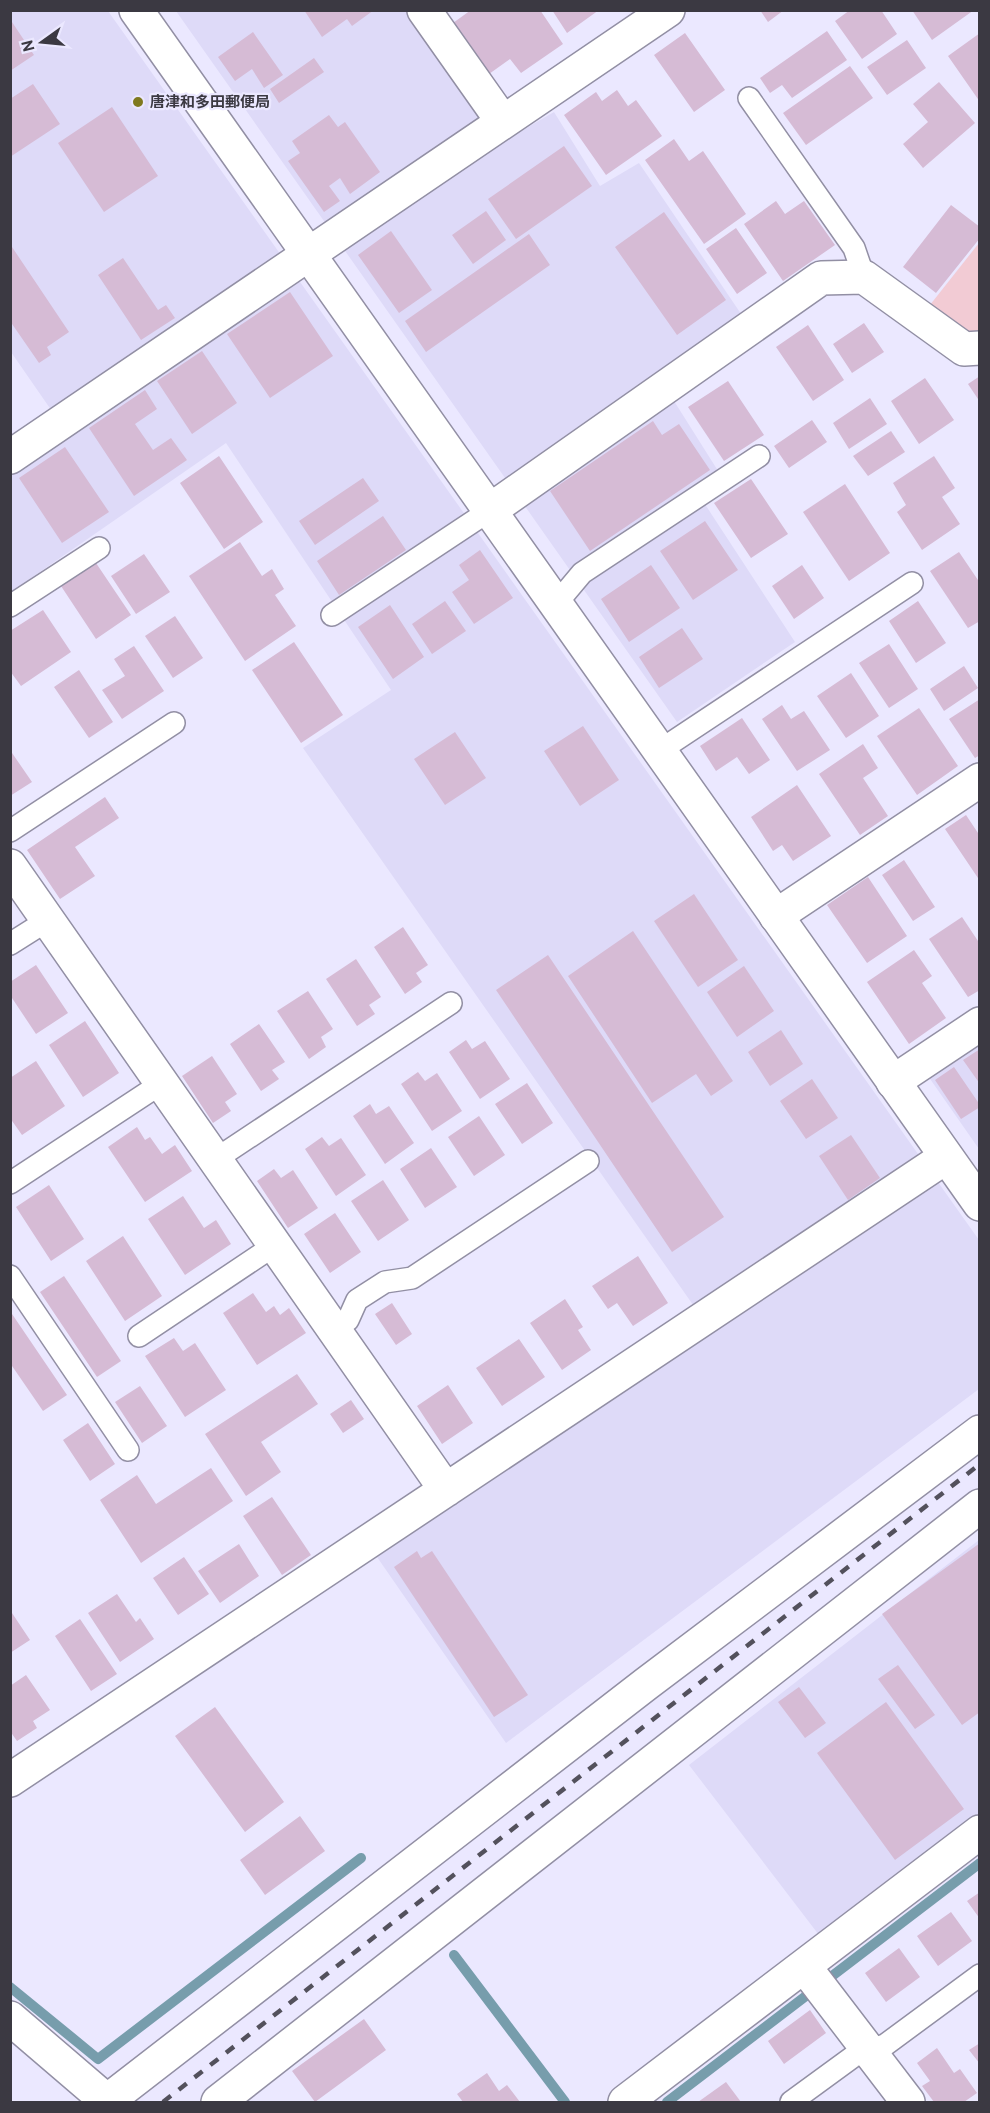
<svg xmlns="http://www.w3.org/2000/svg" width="990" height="2113" viewBox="0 0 990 2113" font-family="Overpass,'Noto Sans JP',sans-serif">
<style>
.built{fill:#dedaf8}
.green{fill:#f2cbd4}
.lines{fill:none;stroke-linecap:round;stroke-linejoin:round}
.stream{stroke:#779dac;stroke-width:10}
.building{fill:#d6bbd5}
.lane-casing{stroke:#928fa4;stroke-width:24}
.street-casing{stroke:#928fa4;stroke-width:36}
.secondary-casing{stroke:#928fa4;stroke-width:36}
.lane{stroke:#fff;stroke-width:21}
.street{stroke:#fff;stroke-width:33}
.secondary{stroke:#fff;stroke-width:33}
.rail{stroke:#53515c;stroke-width:4.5;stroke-dasharray:10 10;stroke-linecap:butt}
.poi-dot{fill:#7f791f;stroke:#ebe8ff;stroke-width:2}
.labels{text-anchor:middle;stroke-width:4.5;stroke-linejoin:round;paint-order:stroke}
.poi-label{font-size:15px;font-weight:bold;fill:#3b3942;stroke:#ebe8ff;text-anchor:start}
</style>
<rect width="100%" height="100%" fill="#ebe8ff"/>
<path class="built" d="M11,11h97l871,1229v149l-473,354 -129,-186 335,-225 -409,-584 88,-58 -165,-247 -215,149v-124l54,-38 -54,-78z
M176,11h238l90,130 50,-29 46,74 39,-23 119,176 -84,62 46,73 -25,15 100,153 -118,80z
M979,1040v109l-51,-73z
M979,1540v283l-157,116 -133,-174z"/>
<path class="green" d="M979,243v90l-19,2 -34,-25z"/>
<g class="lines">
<path class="stream" d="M454,1955l111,147
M10,1987l88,72 263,-201
M667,2102l313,-239"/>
</g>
<path class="building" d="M304,10h70l-22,16 -5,-7 -25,18z
M471,10h69l23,34 -42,29 -11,-14 -21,15 -36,-51z
M552,10h47l-32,23z
M760,10h24l-16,12z
M850,10h31l16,24 -35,25 -27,-38z
M912,10h62l-42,30z
M10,19l24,36 -24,16z
M827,31l20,29 -55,38 -10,-13 -12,8 -10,-15z
M253,32l30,43 -19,13 -12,-19 -17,12 -17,-24z
M685,33l40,57 -31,22 -40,-57z
M980,33v69l-32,-46z
M907,40l19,28 -39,27 -20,-28z
M314,58l10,14 -45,31 -9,-14z
M850,66l23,32 -67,47 -23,-32z
M939,82l36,41 -52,45 -20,-24 25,-22 -15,-18z
M33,84l27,40 -50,33v-58z
M617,90l11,16 8,-6 26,36 -56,39 -42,-60 32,-23 6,9z
M112,107l46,69 -54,36 -46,-69z
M329,115l9,12 7,-5 35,50 -30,22 -10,-16 -11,8 11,15 -16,11 -36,-51 12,-8 -8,-12z
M674,139l15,22 14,-10 43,63 -42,30 -59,-84z
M564,146l28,40 -76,53 -28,-40z
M776,201l9,13 19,-13 31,44 -52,36 -39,-57z
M951,205l29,22v11l-44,55 -33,-26z
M486,211l20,29 -33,24 -21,-29z
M664,212l62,88 -49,35 -62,-88z
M736,228l31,45 -30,21 -31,-45z
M391,231l41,59 -33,23 -41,-58z
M529,234l21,31 -124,87 -21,-31z
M10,244l59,88 -22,15 4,8 -12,8 -29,-42z
M123,258l35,52 8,-5 9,13 -34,22 -43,-65z
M290,292l43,64 -63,42 -43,-64z
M864,323l20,29 -32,21 -19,-29z
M808,325l36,55 -31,21 -37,-54z
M202,351l35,52 -45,31 -35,-53z
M980,376v26l-12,-18z
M925,378l29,42 -35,24 -28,-43z
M728,381l36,54 -40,26 -36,-54z
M145,390l12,19 -22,15 18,26 18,-12 16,22 -53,36 -45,-68z
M870,398l17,26 -38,25 -16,-26z
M812,420l15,22 -38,26 -15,-22z
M653,421l9,14 17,-11 31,46 -120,81 -40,-60z
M891,431l14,21 -37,24 -15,-20z
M65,447l44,65 -47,31 -43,-65z
M219,456l44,66 -39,27 -44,-66z
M934,456l21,32 -13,9 18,27 -38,26 -25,-38 9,-7 -13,-22z
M363,478l16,23 -64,44 -16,-24z
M751,479l37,55 -37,24 -37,-55z
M845,484l45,69 -41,28 -46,-69z
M383,516l23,34 -67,45 -22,-34z
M705,521l33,49 -45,30 -33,-49z
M240,542l22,34 10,-7 12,20 -9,6 21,31 -51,35 -56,-85z
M480,550l33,48 -39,26 -22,-32 17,-12 -10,-15z
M959,552l21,31v38l-12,7 -38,-57z
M144,554l26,38 -34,22 -25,-38z
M96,563l35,52 -35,24 -35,-53z
M651,565l29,43 -51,34 -28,-43z
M802,565l22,33 -30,21 -22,-33z
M445,601l21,30 -34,23 -20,-30z
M918,601l28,42 -30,20 -27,-42z
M390,605l34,52 -31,22 -35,-52z
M43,610l28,42 -50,34 -11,-15v-40z
M175,616l28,42 -30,20 -28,-42z
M682,628l21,31 -44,29 -20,-31z
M294,642l49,73 -42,28 -49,-73z
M889,644l29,45 -29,19 -30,-45z
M134,646l30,45 -42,28 -20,-29 23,-14 -11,-17z
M964,666l14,22 -34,23 -14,-22z
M79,670l34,52 -24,16 -35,-51z
M851,673l28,43 -33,22 -29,-42z
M980,699v56l-5,3 -26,-39z
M782,705l9,14 13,-8 26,39 -33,21 -35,-52z
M919,708l39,58 -41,29 -40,-59z
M742,718l28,42 -21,14 -12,-17 -21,14 -16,-25z
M583,726l36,54 -39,26 -36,-55z
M455,732l31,46 -41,27 -31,-46z
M863,744l15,24 -15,10 25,38 -28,19 -41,-61z
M10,750l22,32 -22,14z
M797,785l34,51 -38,25 -11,-16 -9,6 -22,-34z
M105,797l14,21 -44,29 20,29 -35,23 -33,-49z
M966,815l14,21v45l-35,-52z
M904,860l31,47 -22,14 -31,-46z
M868,877l39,59 -40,27 -40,-58z
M694,894l44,66 -40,27 -44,-66z
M962,917l18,27v46l-12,7 -39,-58z
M403,927l25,38 -12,8 6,9 -17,12 -31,-47z
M633,931l100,150 -22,15 -15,-22 -44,29 -84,-127z
M914,950l18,26 -10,7 24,35 -37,26 -42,-62z
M548,955l176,262 -52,35 -176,-262z
M356,959l25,38 -12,8 6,9 -18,12 -31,-47z
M36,965l32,48 -32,21 -26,-39v-13z
M744,966l30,45 -37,26 -30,-45z
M308,991l25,38 -12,8 5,10 -17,12 -32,-48z
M85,1021l34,52 -36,24 -34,-52z
M259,1024l26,38 -13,8 7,9 -18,12 -31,-47z
M781,1030l22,34 -33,22 -22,-34z
M466,1040l6,9 13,-8 25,38 -30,20 -31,-47z
M980,1049v35l-17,-24z
M212,1056l25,38 -12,8 6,9 -18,12 -31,-47z
M36,1061l29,45 -43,29 -12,-17v-40z
M954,1067l26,38v2l-19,12 -26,-39z
M418,1072l7,9 12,-8 25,38 -30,20 -31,-47z
M812,1079l26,39 -32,21 -26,-38z
M527,1083l26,40 -31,21 -27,-40z
M370,1104l6,10 13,-8 25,37 -29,21 -32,-48z
M479,1116l26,39 -31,21 -26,-39z
M137,1127l8,13 5,-3 12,17 13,-9 17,26 -47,31 -37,-55z
M851,1135l29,43 -32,22 -29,-44z
M322,1137l7,9 12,-8 25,37 -30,21 -31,-47z
M431,1148l26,39 -32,21 -25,-39z
M274,1169l7,9 12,-8 25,38 -30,20 -31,-47z
M383,1180l26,40 -31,21 -27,-40z
M49,1185l35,54 -33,22 -35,-54z
M183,1196l21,32 12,-8 15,24 -46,31 -37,-56z
M335,1213l26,39 -31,21 -26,-39z
M123,1236l39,60 -37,25 -39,-60z
M638,1256l30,47 -35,23 -16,-23 -9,6 -16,-23z
M64,1276l57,85 -24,16 -57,-85z
M253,1293l13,19 8,-6 6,9 9,-7 17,25 -49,32 -34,-52z
M565,1299l18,28 -5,3 13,20 -29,20 -32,-47z
M392,1303l20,31 -16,11 -21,-31z
M10,1311l57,84 -24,16 -33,-48z
M174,1338l9,13 12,-8 31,47 -41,27 -40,-61z
M519,1339l26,38 -43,29 -26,-38z
M297,1374l21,30 -57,38 20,30 -35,24 -41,-62z
M448,1385l25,38 -31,21 -25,-38z
M140,1386l27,40 -25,17 -27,-41z
M351,1400l13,19 -21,14 -13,-19z
M88,1423l27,41 -25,17 -27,-41z
M211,1468l22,33 -92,62 -41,-63 37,-25 19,29z
M272,1497l39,58 -29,20 -39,-59z
M980,1543v169l-18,13 -80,-111z
M239,1544l20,32 -39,27 -22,-32z
M417,1551l4,7 11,-7 96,144 -34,22 -100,-150z
M184,1557l25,37 -31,21 -25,-37z
M117,1594l19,28 4,-4 14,21 -34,23 -32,-49z
M10,1610l20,30 -20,13z
M80,1619l37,55 -26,17 -36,-55z
M898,1665l37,50 -20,14 -37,-50z
M26,1675l24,35 -17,11 4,7 -20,13 -7,-10v-45z
M799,1687l27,36 -21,15 -27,-36z
M886,1702l78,107 -69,51 -78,-107z
M215,1707l69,95 -39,30 -70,-96z
M300,1816l25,35 -60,44 -25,-35z
M980,1892v27l-13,-18z
M951,1912l21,29 -34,25 -21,-30z
M899,1948l21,29 -34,25 -21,-29z
M810,2010l16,23 -42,31 -16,-23z
M364,2019l22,31 -71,52 -23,-31z
M980,2043v21l-11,-14z
M937,2048l17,25 6,-4 17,24 -13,9h-30l-12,-16 8,-5 -13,-18z
M487,2073l12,18 8,-6 13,17h-57l-6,-8z
M726,2082l15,20h-43z"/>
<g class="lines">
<defs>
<path id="lane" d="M749,98l105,150 10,29
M556,604l26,-31 177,-117
M10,606l89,-58
M332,615l157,-104
M659,751l253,-168
M10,831l164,-108
M10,944l38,-24
M216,1159l235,-156
M10,1183l152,-100
M10,1276l118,174
M334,1330l14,-10 9,-20 28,-18 27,-4 176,-117
M139,1336l136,-91
M791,2102l63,-46 31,-11 95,-70"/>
<path id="street" d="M424,10l79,112
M10,457l658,-447
M489,511l332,-233 43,-1 100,72 16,-1
M10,866l436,624
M776,916l204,-136
M893,1082l87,-58
M10,1780l936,-623
M804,1966l104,136
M10,2018l98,84
M106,2102l540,-418 334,-252
M218,2102l762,-596
M625,2102l355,-270"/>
<path id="secondary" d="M136,10l844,1194"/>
</defs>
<use href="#lane" class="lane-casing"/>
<use href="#street" class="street-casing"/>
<use href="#secondary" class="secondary-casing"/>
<use href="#lane" class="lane"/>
<use href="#street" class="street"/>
<use href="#secondary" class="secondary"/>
<path class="rail" d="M163,2102l817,-638"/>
</g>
<circle class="poi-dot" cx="138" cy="102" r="6"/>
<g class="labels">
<g class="poi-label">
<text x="150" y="107">唐津和多田郵便局</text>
</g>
</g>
<rect width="990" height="2113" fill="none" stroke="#3b3942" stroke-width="24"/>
<g transform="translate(42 42) rotate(255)" stroke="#ebe8ff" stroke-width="4.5" paint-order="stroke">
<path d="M0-4.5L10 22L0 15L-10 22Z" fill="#3b3942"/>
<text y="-9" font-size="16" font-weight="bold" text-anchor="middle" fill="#3b3942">N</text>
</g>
</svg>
